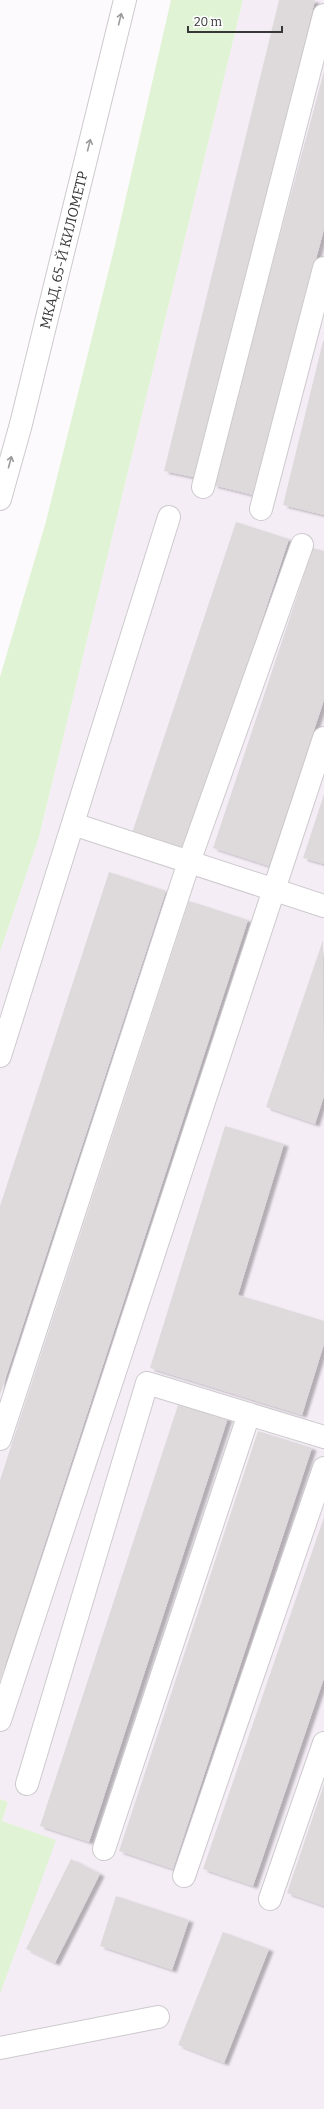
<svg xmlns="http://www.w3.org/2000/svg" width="324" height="2109" viewBox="0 0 324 2109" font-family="Bitter,serif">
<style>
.built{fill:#f5edf6}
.green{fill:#e0f3d4}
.building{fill:#dedadc;filter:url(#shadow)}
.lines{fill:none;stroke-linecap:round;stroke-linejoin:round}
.minor-casing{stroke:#cdcacd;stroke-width:24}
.highway-casing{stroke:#cdcacd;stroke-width:24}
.minor{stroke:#fff;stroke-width:22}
.highway{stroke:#fff;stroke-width:22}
.oneway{stroke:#9c9b9c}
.labels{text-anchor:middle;stroke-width:3;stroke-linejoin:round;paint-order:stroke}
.street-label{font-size:14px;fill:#383738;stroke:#fff}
</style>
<defs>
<filter id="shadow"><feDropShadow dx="4.5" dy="2.5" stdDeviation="1" flood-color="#0004"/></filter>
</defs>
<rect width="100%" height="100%" fill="#fdfafd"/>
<path class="built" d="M243,0h81v2109h-324v-115l55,-154 -53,-19 6,-19 -8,-3v-847l39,-115z"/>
<path class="green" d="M171,0h72l-204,837 -39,115v-275l45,-152 70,-280z
M0,1799l8,3 -6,19 54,19 -56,154z"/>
<path class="building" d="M279,0h36l-117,478 -34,-7z
M324,71v158l-71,266 -40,-10z
M323,341h1v174l-41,-10z
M236,522l53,17 -104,312 -53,-18z
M313,548l11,3v149l-55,166 -56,-18z
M324,794v70l-21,-6z
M109,872l57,19 -166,504v-189z
M189,901l59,19 -248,761v-201z
M323,940l1,156 -9,28 -49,-17z
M225,1126l59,18 -46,151 86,26v23l-22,71 -152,-47z
M179,1402l49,16 -139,424 -49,-16z
M258,1431l54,17 -139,421 -54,-18z
M324,1517v161l-71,208 -50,-17z
M324,1784v122l-37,-13z
M71,1859l29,15 -45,89 -29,-14z
M116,1896l73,24 -17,50 -72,-24z
M223,1932l46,17 -45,114 -46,-18z"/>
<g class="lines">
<defs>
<path id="minor" d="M203,487l121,-472
M261,509l63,-241
M73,824l251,82
M0,1056l169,-539
M0,1439l189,-577 113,-317
M0,1720l324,-982
M27,1784l120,-401 177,54
M104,1849l145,-435
M184,1876l140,-408
M270,1899l54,-156
M0,2048l158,-31"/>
<g id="highway">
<path id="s1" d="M0,499l21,-75 104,-424"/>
</g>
</defs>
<use href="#minor" class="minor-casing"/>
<use href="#highway" class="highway-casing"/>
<use href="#minor" class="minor"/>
<use href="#highway" class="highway"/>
</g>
<defs><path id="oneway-shaft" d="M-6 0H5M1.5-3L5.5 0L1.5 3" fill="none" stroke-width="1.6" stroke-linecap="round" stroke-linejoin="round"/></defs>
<g class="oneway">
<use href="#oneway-shaft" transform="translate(120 19) rotate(-76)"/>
<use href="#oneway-shaft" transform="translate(89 145) rotate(-76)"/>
<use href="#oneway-shaft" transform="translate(10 462) rotate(-75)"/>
</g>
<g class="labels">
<g class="street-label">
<text dy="5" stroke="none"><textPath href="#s1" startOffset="257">МКАД, 65-Й КИЛОМЕТР</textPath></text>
</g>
</g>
<path d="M188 26v6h94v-6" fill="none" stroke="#383738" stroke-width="2"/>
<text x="194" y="26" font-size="12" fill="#383738" stroke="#ffffff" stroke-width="3" paint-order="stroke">20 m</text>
</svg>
